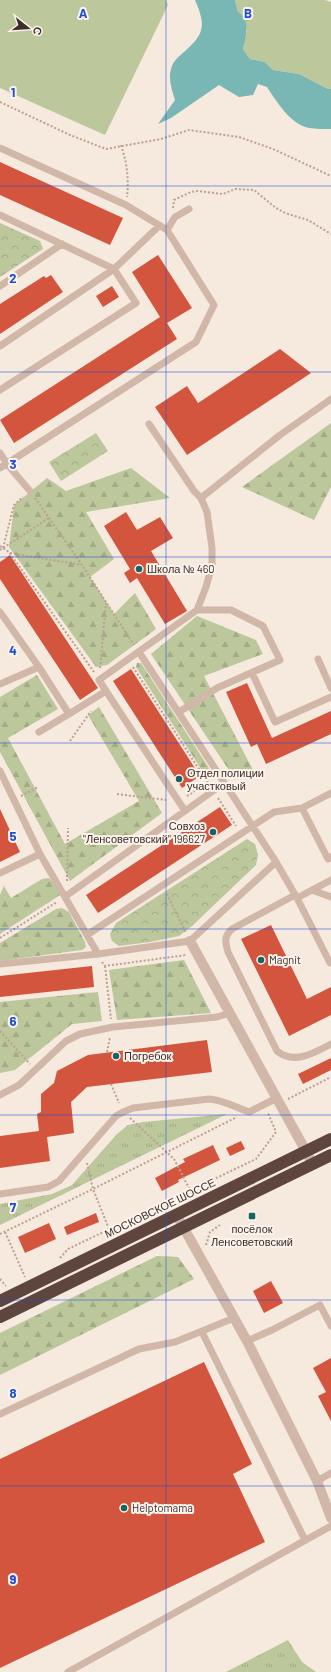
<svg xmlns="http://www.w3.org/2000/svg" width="331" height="1672" viewBox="0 0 331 1672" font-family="Barlow,sans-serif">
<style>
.grass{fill:url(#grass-tufts)}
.forest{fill:url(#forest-firs)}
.park{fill:url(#park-crowns)}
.garden{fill:#bcc79c}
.water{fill:#79b7b4}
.building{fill:#d4553e}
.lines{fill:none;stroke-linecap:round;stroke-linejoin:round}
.path{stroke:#bca092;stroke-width:2;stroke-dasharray:2 2;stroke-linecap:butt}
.lane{stroke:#d0b7a8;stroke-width:7}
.street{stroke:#d0b7a8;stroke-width:10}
.highway{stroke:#5e463f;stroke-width:12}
.grid{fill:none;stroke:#1d4ed8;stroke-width:1;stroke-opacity:0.55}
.poi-dot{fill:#196362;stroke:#fcf3ec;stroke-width:1.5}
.labels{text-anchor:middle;stroke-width:4;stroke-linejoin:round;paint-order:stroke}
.poi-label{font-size:11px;fill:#3c2d29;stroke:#fcf3ec;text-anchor:start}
.street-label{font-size:11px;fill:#3c2d29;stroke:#fcf3ec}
.grid-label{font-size:13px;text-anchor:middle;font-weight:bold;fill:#1d4ed8;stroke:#fcf3ec;stroke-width:4;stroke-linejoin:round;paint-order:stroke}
</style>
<defs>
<pattern id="grass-tufts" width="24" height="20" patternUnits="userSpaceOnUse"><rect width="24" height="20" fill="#bcc79c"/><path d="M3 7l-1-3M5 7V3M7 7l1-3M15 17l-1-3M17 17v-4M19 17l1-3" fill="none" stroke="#a2ab86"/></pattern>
<pattern id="forest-firs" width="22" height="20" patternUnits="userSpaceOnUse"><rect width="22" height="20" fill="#bcc79c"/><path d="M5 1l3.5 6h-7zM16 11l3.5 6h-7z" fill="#a2ab86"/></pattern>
<pattern id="park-crowns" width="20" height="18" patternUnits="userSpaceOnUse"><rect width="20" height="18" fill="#bcc79c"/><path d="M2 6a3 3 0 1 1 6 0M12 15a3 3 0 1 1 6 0" fill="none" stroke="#a2ab86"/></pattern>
</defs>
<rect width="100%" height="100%" fill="#f6e9de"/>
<path class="grass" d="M227,1114l-227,111v-21l52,-10 20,-9 45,-51 11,-9 15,-3z
M288,1640l14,22 14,10h-90z"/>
<path class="forest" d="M331,423v64l-17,33 -72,-33z
M131,468l39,30 -84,14 28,47 -24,18 24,37 21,-21 21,36 -49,36 -11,2 -87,-120 5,-42 33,-27 19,13z
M197,616l59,24 7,14 -59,22 49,94 -18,9 -84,-125z
M137,663h4l68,105 -2,5 -4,-1 -67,-105z
M37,675l21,34 -50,29 57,106 74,-43 -51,-86 11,-8 63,106 -92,68 -70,-129v-55z
M49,878l6,6 5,11 -60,39v-39l4,-9 7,12 31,-19z
M62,908l7,4 16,30 1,5 -4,3 -82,11v-18l56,-34z
M184,960l27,53 -94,7 -8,-50z
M98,992l4,29 -30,3 -57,46 -15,3v-71z
M157,1256l21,1 16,22 -194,96v-42z"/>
<path class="park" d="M0,223l40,18 3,8 -43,28z
M96,433l12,18 -47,30 -12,-19z
M247,839l8,5 3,11 -2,10 -64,61 -13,10 -29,6 -31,4 -7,-5 -2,-7 6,-11z"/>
<path class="garden" d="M0,0h166l2,5 -63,130 -105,-47z
M235,0h90l6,2v87h-3l-29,-15 -26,-4 -8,-8 -15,-3 -7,-10 4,-19 -9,-18z"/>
<path class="water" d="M195,0h40l3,12c13,8 8,24 5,37l7,10 15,3 8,8 26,4 29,15h3v40c-7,0 -15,0 -22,-1 -19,-4 -32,-26 -42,-41l-9,-3 -5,11 -14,2 -20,-12 -48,33 -13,6 17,-24c-3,-10 -7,-21 -4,-31 2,-8 7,-12 13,-17 21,-18 22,-27 11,-52z"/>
<path class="building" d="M0,162l123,56 -13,27 -110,-50z
M158,255l34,53 -25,15 10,16 -163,104 -14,-23 160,-103 -28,-45z
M51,275l12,17 -63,42v-30l44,-28 2,2z
M112,286l7,11 -16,10 -7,-11z
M280,349l31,24 -124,82 -32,-48 32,-21 11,17z
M126,512l11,18 23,-13 13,21 -22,13 36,60 -22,13 -28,-46 -7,5 -6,-10 6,-4 -26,-43z
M10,555l88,133 -18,12 -80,-121v-17z
M131,669l69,107 -18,12 -69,-107z
M247,683l25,55 59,-27v23l-65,30 -9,-20 -6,3 -25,-55z
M220,807l12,18 -134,88 -12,-18z
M0,809l20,43 -20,10z
M271,925l36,74 24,-12v28l-42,21 -48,-97z
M92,966l2,21 -94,10v-21z
M207,1040l5,32 -125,15 -16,15 3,31 -27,4 3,24 -50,7v-32l39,-5 -2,-17 4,-2v-18l13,-11 3,-12 31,-16z
M331,1058v12l-28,14 -5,-10z
M241,1141l4,8 -15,7 -4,-8z
M213,1145l7,15 -42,20 1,2 -17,9 -7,-13 30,-16 -2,-3z
M96,1213l3,9 -32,13 -3,-8z
M49,1223l7,16 -31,14 -7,-16z
M271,1281l12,22 -19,10 -11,-22z
M331,1358v63l-13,-25 8,-4 -13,-24z
M204,1362l48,102 -19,10 32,68 -265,126v-209z"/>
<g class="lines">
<path class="path" d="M0,102l70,33 36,14 55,-10 28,-9 50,7 34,12 58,27
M121,145c6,18 8,33 6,52
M173,208l1,-8 17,-8 6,-1 26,3 12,-5 19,1 22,18 9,5 23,7 23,14
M35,498l47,67 52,80
M0,546l9,6 85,120
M3,548l11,-43 9,-8
M0,550l49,-32
M10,553l72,12
M133,667l75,116
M100,668l6,-65
M70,741l21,-30
M117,794l49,6
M21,796l17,-9
M187,796l8,-5
M218,798l18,28
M67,881l1,-53
M167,894l19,39
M0,938l57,-36
M102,962l3,4 81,-11
M105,966l6,53
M0,1031l30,33
M107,1052l3,-15
M111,1084l8,19
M288,1099l43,-22
M130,1118l44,41 16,31
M87,1163l6,26 16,40
M5,1232l20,45
M0,1234l93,-45 144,-72
M206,1245l4,-13 10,-7
M60,1258l8,-9 188,-90 20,-27 -8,-19
M0,1279l6,7"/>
<path class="lane" d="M0,148l126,57 41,25 47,75 -18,37 -196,126
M0,215l114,54 22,34 -136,87
M167,230l8,-13 14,-8
M0,286l62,-42
M0,346l114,-77 45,-43
M149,424l45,67 7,7
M0,453l7,11 23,27
M0,612l39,55 30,47 37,-23 -7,-11 98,-70 9,-23 6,-22v-17l-5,-36 -6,-14 79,-63 51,-36
M139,652l137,210 21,36 33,65h1
M318,659l13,29
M252,673l23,49 56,-25
M0,684l39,-17
M106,691l79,120
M179,712l38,-24 63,-28 -17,-34 -32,-16h-34
M39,732l30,-18
M0,771l40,83 58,100
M302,808l29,-15
M0,873l40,-19
M312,890l19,7
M295,895l-63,34c-8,7 -7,13 -4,23l49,99c17,14 37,2 54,-7
M66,896l158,-113
M297,898l34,-18
M87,935l187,-123 28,-4 26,51 3,-2
M0,964l98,-10 92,-13 86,-79
M0,1095l19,-10 47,-44 14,-7 33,-7 104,-10 13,-4
M0,1194l48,-7 11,-6 57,-65 7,-4 10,-4 76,-9c14,1 26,8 40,13l28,-14
M202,1332l103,208
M247,1341l25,-11 48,-25 11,21
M0,1414l139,-65 36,-7 59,-24
M317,1481l14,-8
M68,1672l263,-146"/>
<path class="street" d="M190,941l123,223
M176,1214l71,127 70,140 14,37"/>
<path class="highway" d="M0,1301l331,-162
M0,1317l331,-162"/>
</g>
<path class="grid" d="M166,0v1672M0,186h331M0,372h331M0,557h331M0,743h331M0,929h331M0,1115h331M0,1300h331M0,1486h331"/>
<g class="poi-dot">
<circle cx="139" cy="569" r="4"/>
<circle cx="179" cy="779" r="4"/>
<circle cx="213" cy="832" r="4"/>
<circle cx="261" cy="960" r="4"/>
<circle cx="116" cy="1056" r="4"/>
<rect x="248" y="1212" width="8" height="8" rx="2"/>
<circle cx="124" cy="1508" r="4"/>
</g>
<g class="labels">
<g class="poi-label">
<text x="147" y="573">Школа № 460</text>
<text x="187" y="777">Отдел полиции<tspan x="187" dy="13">участковый</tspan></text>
<text x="205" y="830" text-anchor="end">Совхоз<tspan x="205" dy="13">"Ленсоветовский" 196627</tspan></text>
<text x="269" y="964">Magnit</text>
<text x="124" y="1060">Погребок</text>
<text x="252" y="1233" text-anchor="middle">посёлок<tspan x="252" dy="13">Ленсоветовский</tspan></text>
<text x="132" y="1512">Helptomama</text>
</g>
<g class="street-label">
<text transform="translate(160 1208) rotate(-26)" y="4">МОСКОВСКОЕ ШОССЕ</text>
</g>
</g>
<g class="grid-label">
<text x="83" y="18">A</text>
<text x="248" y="18">B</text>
<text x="13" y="97">1</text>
<text x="13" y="283">2</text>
<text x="13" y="469">3</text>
<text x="13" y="655">4</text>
<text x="13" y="841">5</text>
<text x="13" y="1026">6</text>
<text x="13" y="1212">7</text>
<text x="13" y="1398">8</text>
<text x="13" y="1584">9</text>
</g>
<g transform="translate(28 28) rotate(107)" stroke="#fcf3ec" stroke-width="3" paint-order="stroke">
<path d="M0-3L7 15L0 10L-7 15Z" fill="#3c2d29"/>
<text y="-6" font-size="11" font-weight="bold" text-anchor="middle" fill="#3c2d29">С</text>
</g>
</svg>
